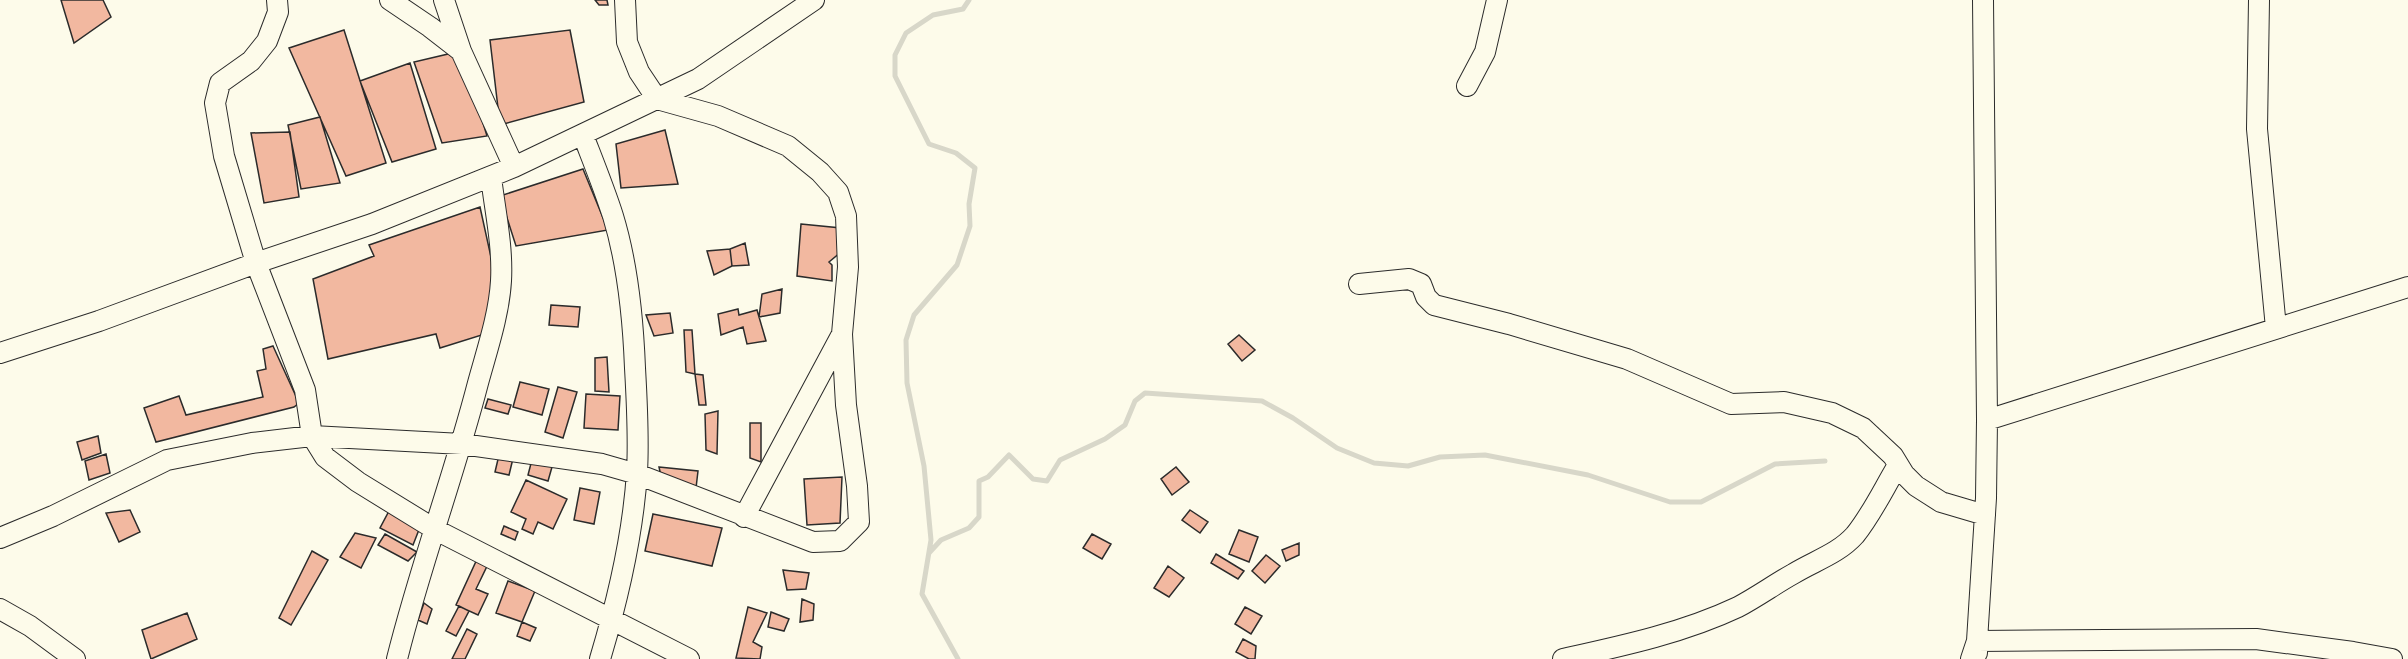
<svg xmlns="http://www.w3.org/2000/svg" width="2408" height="659" viewBox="0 0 2408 659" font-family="Commissioner,sans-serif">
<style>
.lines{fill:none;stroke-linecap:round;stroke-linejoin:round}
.stream{stroke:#d8d7c9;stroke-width:5}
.building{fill:#f2b8a0;stroke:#2b2b2b;stroke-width:1.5}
.minor-casing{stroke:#2b2b2b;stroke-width:22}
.minor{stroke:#fdfbea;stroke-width:20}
</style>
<rect width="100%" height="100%" fill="#fdfbea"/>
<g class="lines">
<path class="stream" d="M929,553l12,-13 28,-12 10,-11v-36l9,-4 21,-22 24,24 14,2 13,-21 45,-21 20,-14 10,-24 10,-8 117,8 31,17 44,30 37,15 34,3 32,-9 45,-2 103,20 82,27h31l74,-38 50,-3
M958,659l-36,-65 9,-54 -7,-74 -17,-83 -1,-43 8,-25 43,-50 13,-39 -1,-22 6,-36 -19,-15 -27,-9 -34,-68v-21l11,-22 27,-18 30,-6 6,-9"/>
</g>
<path class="building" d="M61,0h42l8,17 -37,26z
M595,0h12l1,5h-9z
M344,30l42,133 -40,13 -57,-128z
M570,30l14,72 -84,23 -10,-85z
M461,51l26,85 -45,7 -28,-81z
M410,63l26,86 -44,13 -32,-81z
M320,117l20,66 -39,6 -13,-64z
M665,130l13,54 -57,4 -5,-44z
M290,132l9,65 -35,6 -13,-70z
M583,169l25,61 -92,16 -16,-50z
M480,207l16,73 -11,54 -45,14 -4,-14 -108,25 -15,-80 61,-23 -5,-11z
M801,224l40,4v24l-12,10 3,3v16l-35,-5z
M745,243l4,22 -17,1 -2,-17z
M730,249l2,17 -18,9 -7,-24z
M782,289l-2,24 -21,4 3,-23z
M551,305l29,2 -2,20 -29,-2z
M738,309l1,6 18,-5 9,31 -19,3 -4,-17 -22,8 -3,-21z
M670,313l3,20 -19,3 -8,-21z
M684,330h8l3,44 -9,-2z
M1239,335l16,15 -13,11 -14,-17z
M273,346l26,57 -5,4 -138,35 -12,-34 35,-12 7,19 77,-18 -6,-26 9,-2 -3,-20z
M607,357l2,35 -14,-1v-33z
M695,374l8,1 3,30h-7z
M520,382l29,7 -7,26 -29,-8z
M558,387l19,5 -14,46 -18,-6z
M586,394l34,2 -2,34 -34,-2z
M488,399l23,6 -3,9 -23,-6z
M718,411l-1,43 -11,-4 -1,-36z
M750,423h11v39l-11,-4z
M98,436l3,17 -19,7 -5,-18z
M516,446l-7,29 -14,-3 4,-17z
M535,448l21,5 -8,28 -20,-6z
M106,454l4,19 -21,7 -4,-19z
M659,467l39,4 -2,17 -35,-12z
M1176,467l13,15 -17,13 -11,-16z
M842,477l-2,46 -33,2 -3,-46z
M526,480l41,19 -14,30 -15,-7 -5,12 -11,-5 4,-10 -15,-7z
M580,488l20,4 -6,32 -20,-4z
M130,510l10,22 -21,10 -13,-29z
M1190,510l18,12 -8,11 -18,-13z
M389,511l31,16 -7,18 -33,-17z
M653,514l69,14 -10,38 -67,-15z
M504,526l14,6 -3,8 -14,-6z
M1239,530l19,7 -9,25 -20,-8z
M355,533l21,5 -15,30 -21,-11z
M385,534l32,18 -9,9 -30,-16z
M1092,534l19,10 -9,15 -19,-11z
M1299,543v12l-13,6 -4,-11z
M312,551l16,9 -37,65 -12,-7z
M1216,554l28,17 -6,8 -27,-16z
M1266,555l14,11 -15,17 -13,-12z
M478,557l11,5 -13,27 12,5 -10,21 -22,-10z
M1168,566l16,12 -15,19 -15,-9z
M783,570l26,3 -3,16 -19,1z
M508,581l27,10 -13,31 -26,-9z
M802,599l12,5 -1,16 -13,2z
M424,603l8,6 -5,15 -9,-4z
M459,606l10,5 -13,25 -10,-5z
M748,607l19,6 -14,29 9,5 -2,12 -24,-1z
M1245,607l17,9 -11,18 -16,-10z
M771,612l18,7 -5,12 -16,-4z
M187,613l10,26 -46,20 -9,-29z
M522,622l14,6 -6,13 -13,-5z
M467,629l10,5 -12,25h-13z
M1243,639l13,7 -1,13h-6l-13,-7z"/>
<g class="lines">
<defs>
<path id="minor" d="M277,0l1,12 -11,29 -16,20 -31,22 -5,20 9,53 32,107 49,127 7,46 13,21 33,25 78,48 253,129
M390,0l40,27 31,24 53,116
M444,0l17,51
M625,0l2,42 12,30 18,27 61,17 70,30 32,26 18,20 8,24 2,51 -6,67 -98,183
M2259,0l-2,129 19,199
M1467,86l18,-34 12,-52
M583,135c10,26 21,53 30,81 15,49 20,101 22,152 2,35 4,69 2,104 -4,63 -19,127 -37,187
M1359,284l50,-5 12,5 5,13 8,8 75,19 118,35 104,45 53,-2 48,11 31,15 30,28 11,18 12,12 25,16 44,13
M0,353l99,-32 157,-58 116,-39 142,-57 184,-88 116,-79
M1987,420l421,-133
M0,538l53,-22 114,-56 85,-17 60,-7 150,8 140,20 35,10 176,68 27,-1 19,-19 -2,-36 -11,-81 -4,-71
M0,609l30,17 45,33
M1977,653v-12l279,-2 97,13 39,7
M397,659c23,-93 57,-183 81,-276 9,-33 21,-68 23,-102 2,-35 -6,-70 -10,-104
M1563,659c59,-13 120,-26 175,-52 19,-10 37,-23 55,-33 21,-13 45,-20 62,-39 17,-21 29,-47 43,-70
M1971,659l6,-18 9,-143 1,-78 -4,-420"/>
</defs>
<use href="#minor" class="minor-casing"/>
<use href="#minor" class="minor"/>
</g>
</svg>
